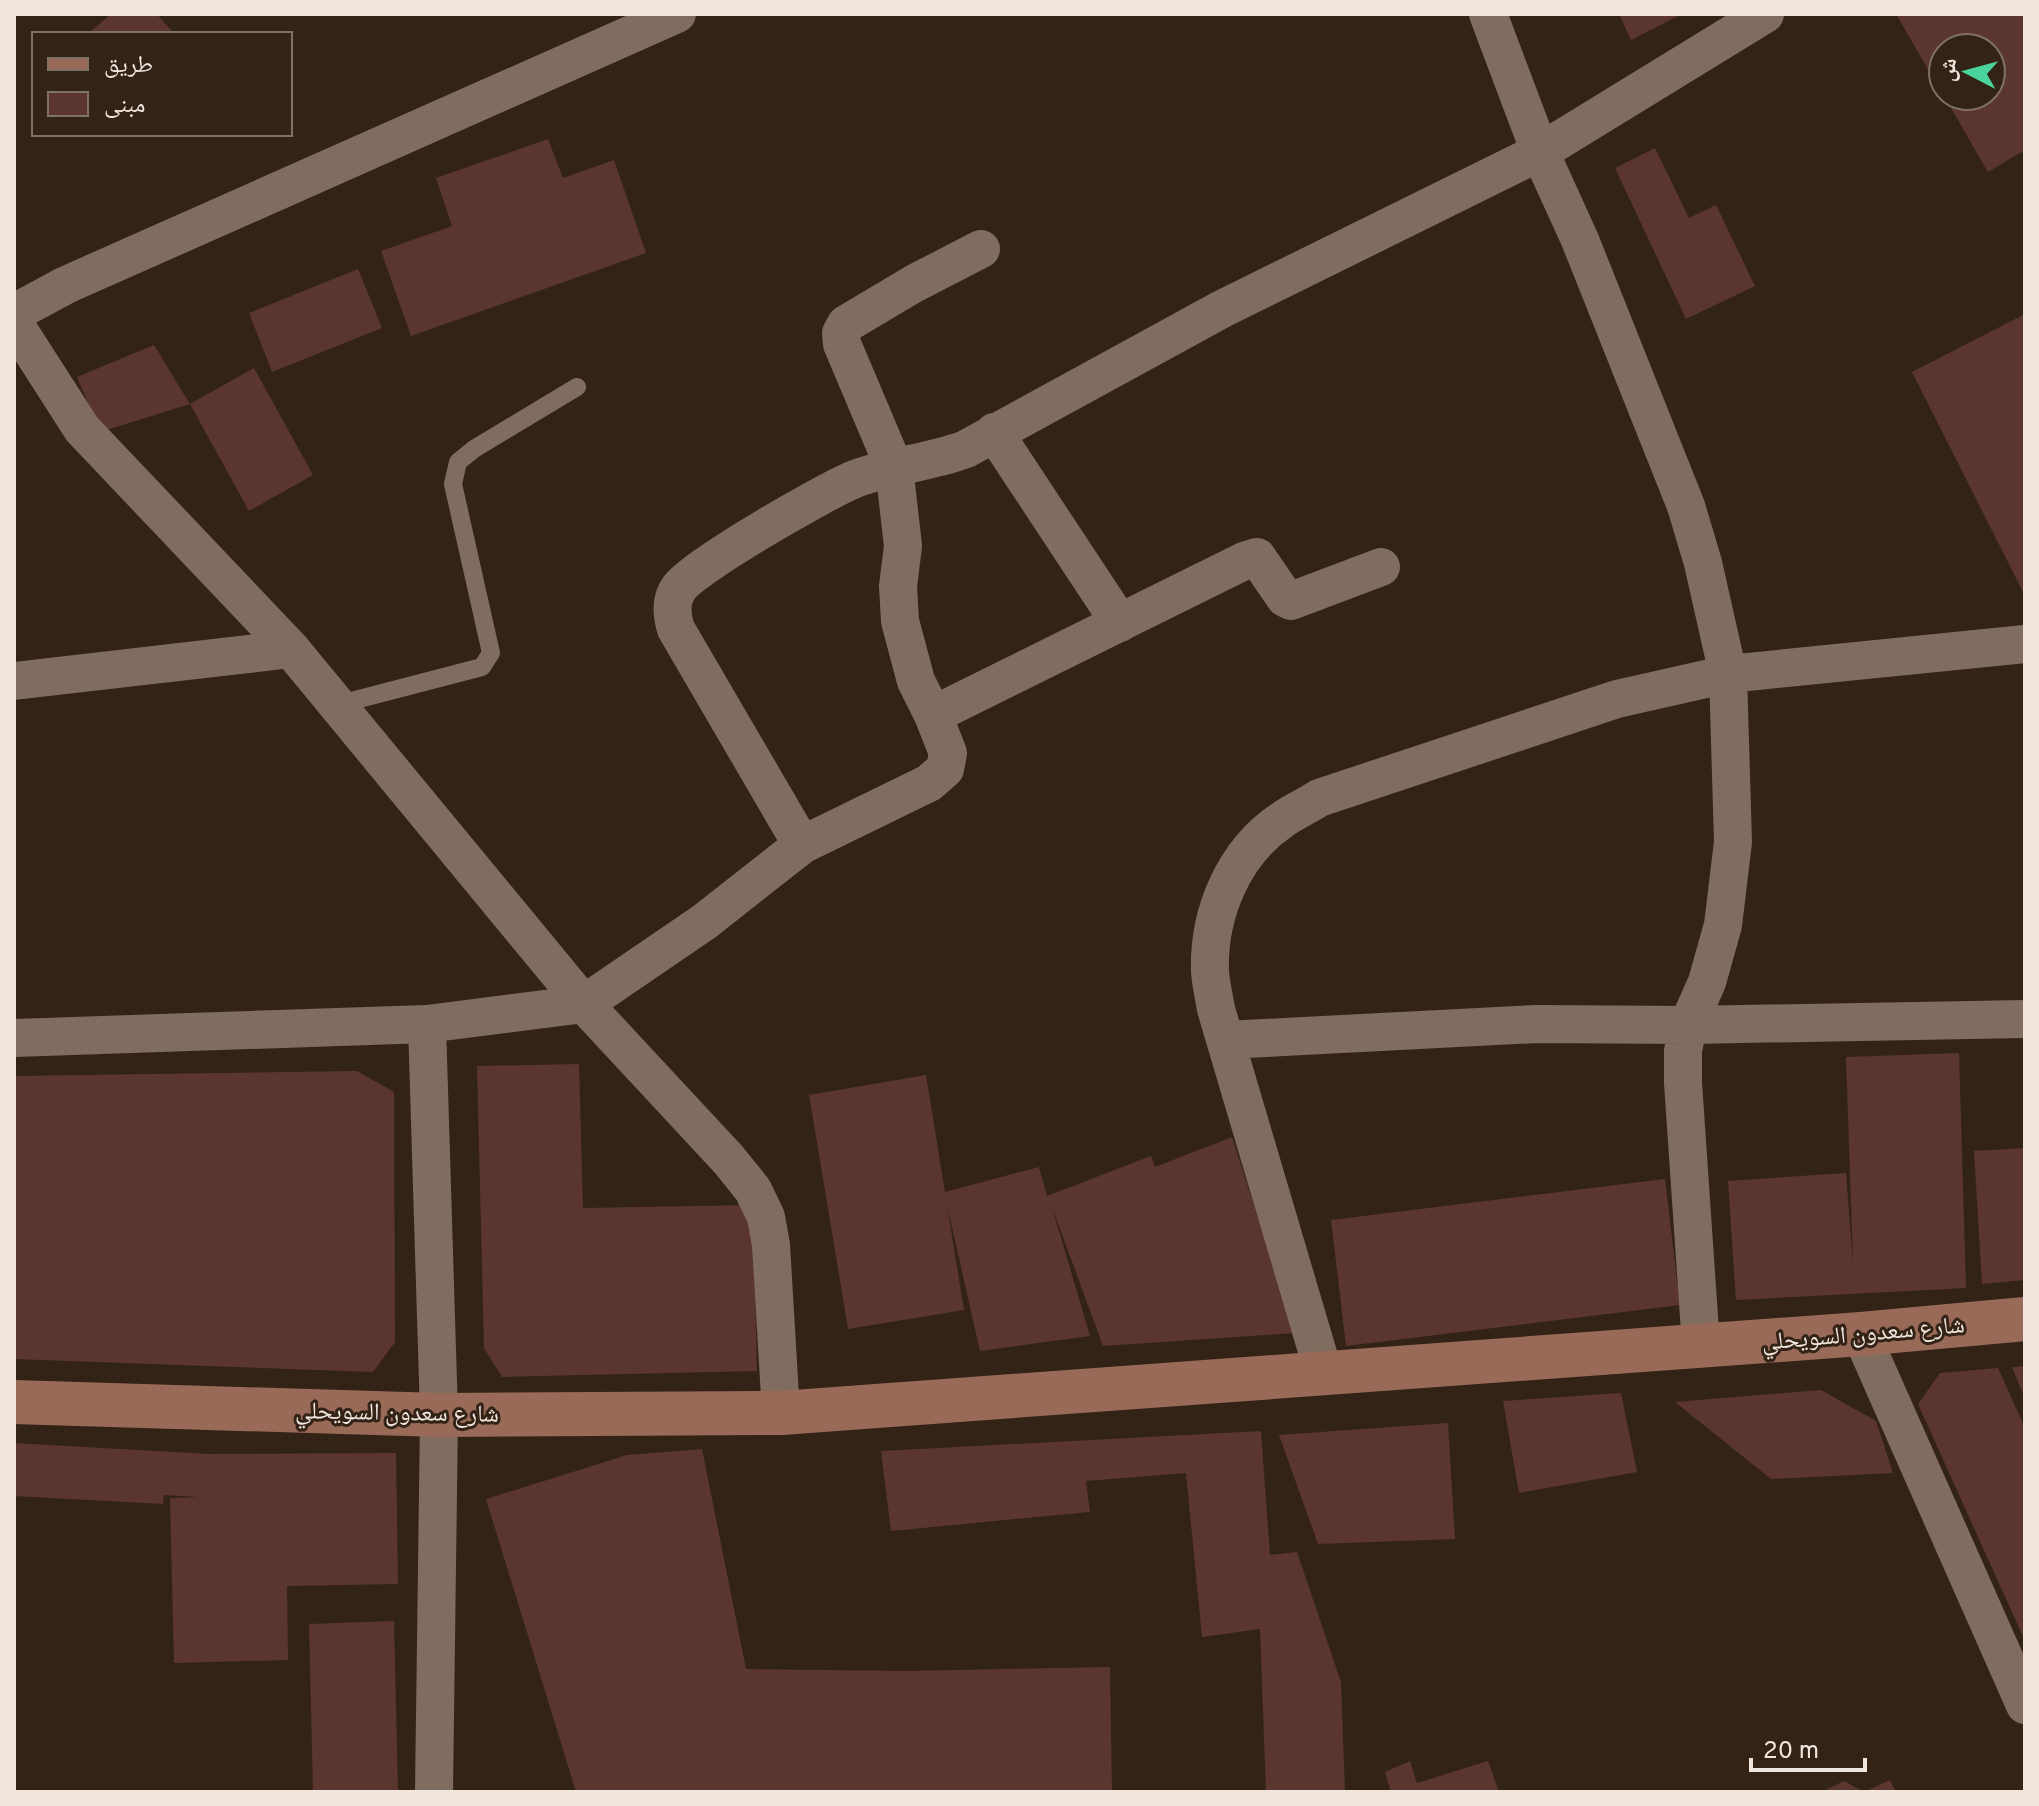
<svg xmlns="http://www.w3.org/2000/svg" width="2039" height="1806" viewBox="0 0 2039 1806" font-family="Overpass,'Noto Naskh Arabic',sans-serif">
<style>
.building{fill:#5a362e}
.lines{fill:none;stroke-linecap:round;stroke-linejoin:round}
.service{stroke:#806d5f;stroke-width:18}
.minor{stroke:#806d5f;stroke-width:38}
.secondary{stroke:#996a58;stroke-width:44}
.labels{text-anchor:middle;stroke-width:6;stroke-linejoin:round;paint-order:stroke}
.street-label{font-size:24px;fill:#f1e6de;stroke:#332317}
</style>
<rect width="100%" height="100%" fill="#332317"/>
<path class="building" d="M111,14h46l17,20h-86z
M1619,14h63l-51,26z
M1896,14h129v136l-37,22 -44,-76h47v-48h-48v47z
M548,139l15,39 51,-18 32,93 -235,83 -30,-85 71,-25 -16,-48z
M1655,148l34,70 27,-13 39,81 -69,33 -71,-151z
M358,269l24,59 -110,44 -23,-59z
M2025,314v282l-113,-224z
M154,345l36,59 64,-36 59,107 -64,36 -59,-107 -90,28 -23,-55z
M1959,1053l7,235 -230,12 -8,-119 118,-8 7,91 -7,-207z
M579,1064l4,144 170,-3 4,166 -255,6 -18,-29 -7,-282z
M357,1071l37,21 1,250 -22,30 -359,-13v-283z
M926,1075l19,117 94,-25 8,29 104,-40 4,11 77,-30 63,196 -192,13 -51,-139 38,129 -110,15 -33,-146 17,105 -116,19 -39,-234z
M2025,1148v132l-43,4 -8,-133z
M1665,1179l15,126 -334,41 -15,-126z
M2025,1366v33l-13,-32z
M1998,1368l27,60v213l-107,-237 22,-31z
M1821,1390l55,31 17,52 -122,6 -96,-77z
M1621,1393l16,79 -118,21 -16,-92z
M1448,1423l7,116 -137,5 -39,-109z
M1261,1431l9,124 27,-3 44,130 4,110h-79l-6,-163 -58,8 -16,-164 -100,8 4,31 -199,19 -10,-80z
M14,1443l196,11 186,-1 2,131 -111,2 1,74 -114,3 -4,-165 28,-1 -34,-2 -1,9 -149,-8z
M702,1449l44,220 160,2 204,-4 2,125h-536l-90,-293 141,-44z
M394,1621l4,171h-85l-4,-168z
M1410,1761l7,22 71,-22 11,31h-108l-6,-20z
M1890,1780l6,12h-75l23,-11 20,11z"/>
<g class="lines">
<path class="service" d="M336,705l146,-38 9,-14 -38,-169 5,-22 16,-13 103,-62"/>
<path class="minor" d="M1488,14l52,138 40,88 106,266 17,57 25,111 5,168 -10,83 -16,57 -19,43 -5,26v32l18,263
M14,313l52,-28 611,-271
M14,323l68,106 209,220 293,355 145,156 24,30 13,27 5,28 10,168
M994,432l126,191
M14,681l277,-32
M933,715l-17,-34 -16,-60 -2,-35 5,-40 -9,-79 -52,-123 -1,-11 5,-9 69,-41 66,-34
M802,845l127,-62 16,-14 3,-16 -15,-38 311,-154 13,-4 28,41 6,3 90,-34
M427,1024l12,391 -5,377
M14,1038l413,-14 157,-20 120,-82 98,-77 -126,-216c-4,-13 -6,-29 3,-41 14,-21 148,-98 176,-109 36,-14 74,-16 111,-30l256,-140 318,-157 225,-138
M1226,1040l310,-16 152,1 337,-6
M1861,1334l164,371
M1324,1374l-108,-365c-2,-12 -5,-25 -6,-37 -2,-58 23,-119 72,-152 11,-8 25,-14 37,-22l298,-99 111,-25 297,-30"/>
<path class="secondary" d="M14,1402l425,13 342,-2 1080,-79 164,-15"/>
</g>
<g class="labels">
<g class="street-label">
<text transform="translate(1863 1333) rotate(-5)" y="8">شارع سعدون السويحلي</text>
<text transform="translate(397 1412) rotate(1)" y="8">شارع سعدون السويحلي</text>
</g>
</g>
<rect width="2039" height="1806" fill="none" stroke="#f1e6de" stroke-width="32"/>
<rect x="32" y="32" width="260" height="104" fill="#332317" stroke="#7f7167" stroke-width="2"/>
<rect x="48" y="58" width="40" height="12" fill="#996a58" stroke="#7f7167" stroke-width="2"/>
<text x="104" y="72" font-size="24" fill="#f1e6de">طريق</text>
<rect x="48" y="92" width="40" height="24" fill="#5a362e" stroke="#7f7167" stroke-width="2"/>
<text x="104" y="112" font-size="24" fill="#f1e6de">مبنى</text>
<g transform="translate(1967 72) rotate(276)"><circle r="38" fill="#332317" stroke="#7f7167" stroke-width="2"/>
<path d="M0-6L14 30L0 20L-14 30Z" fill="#4ad49c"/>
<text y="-12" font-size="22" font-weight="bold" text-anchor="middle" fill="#f1e6de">ش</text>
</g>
<path d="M1751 1758v12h114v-12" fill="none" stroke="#f1e6de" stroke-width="4"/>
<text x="1763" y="1758" font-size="24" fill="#f1e6de" stroke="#332317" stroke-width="6" paint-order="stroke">20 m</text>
</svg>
